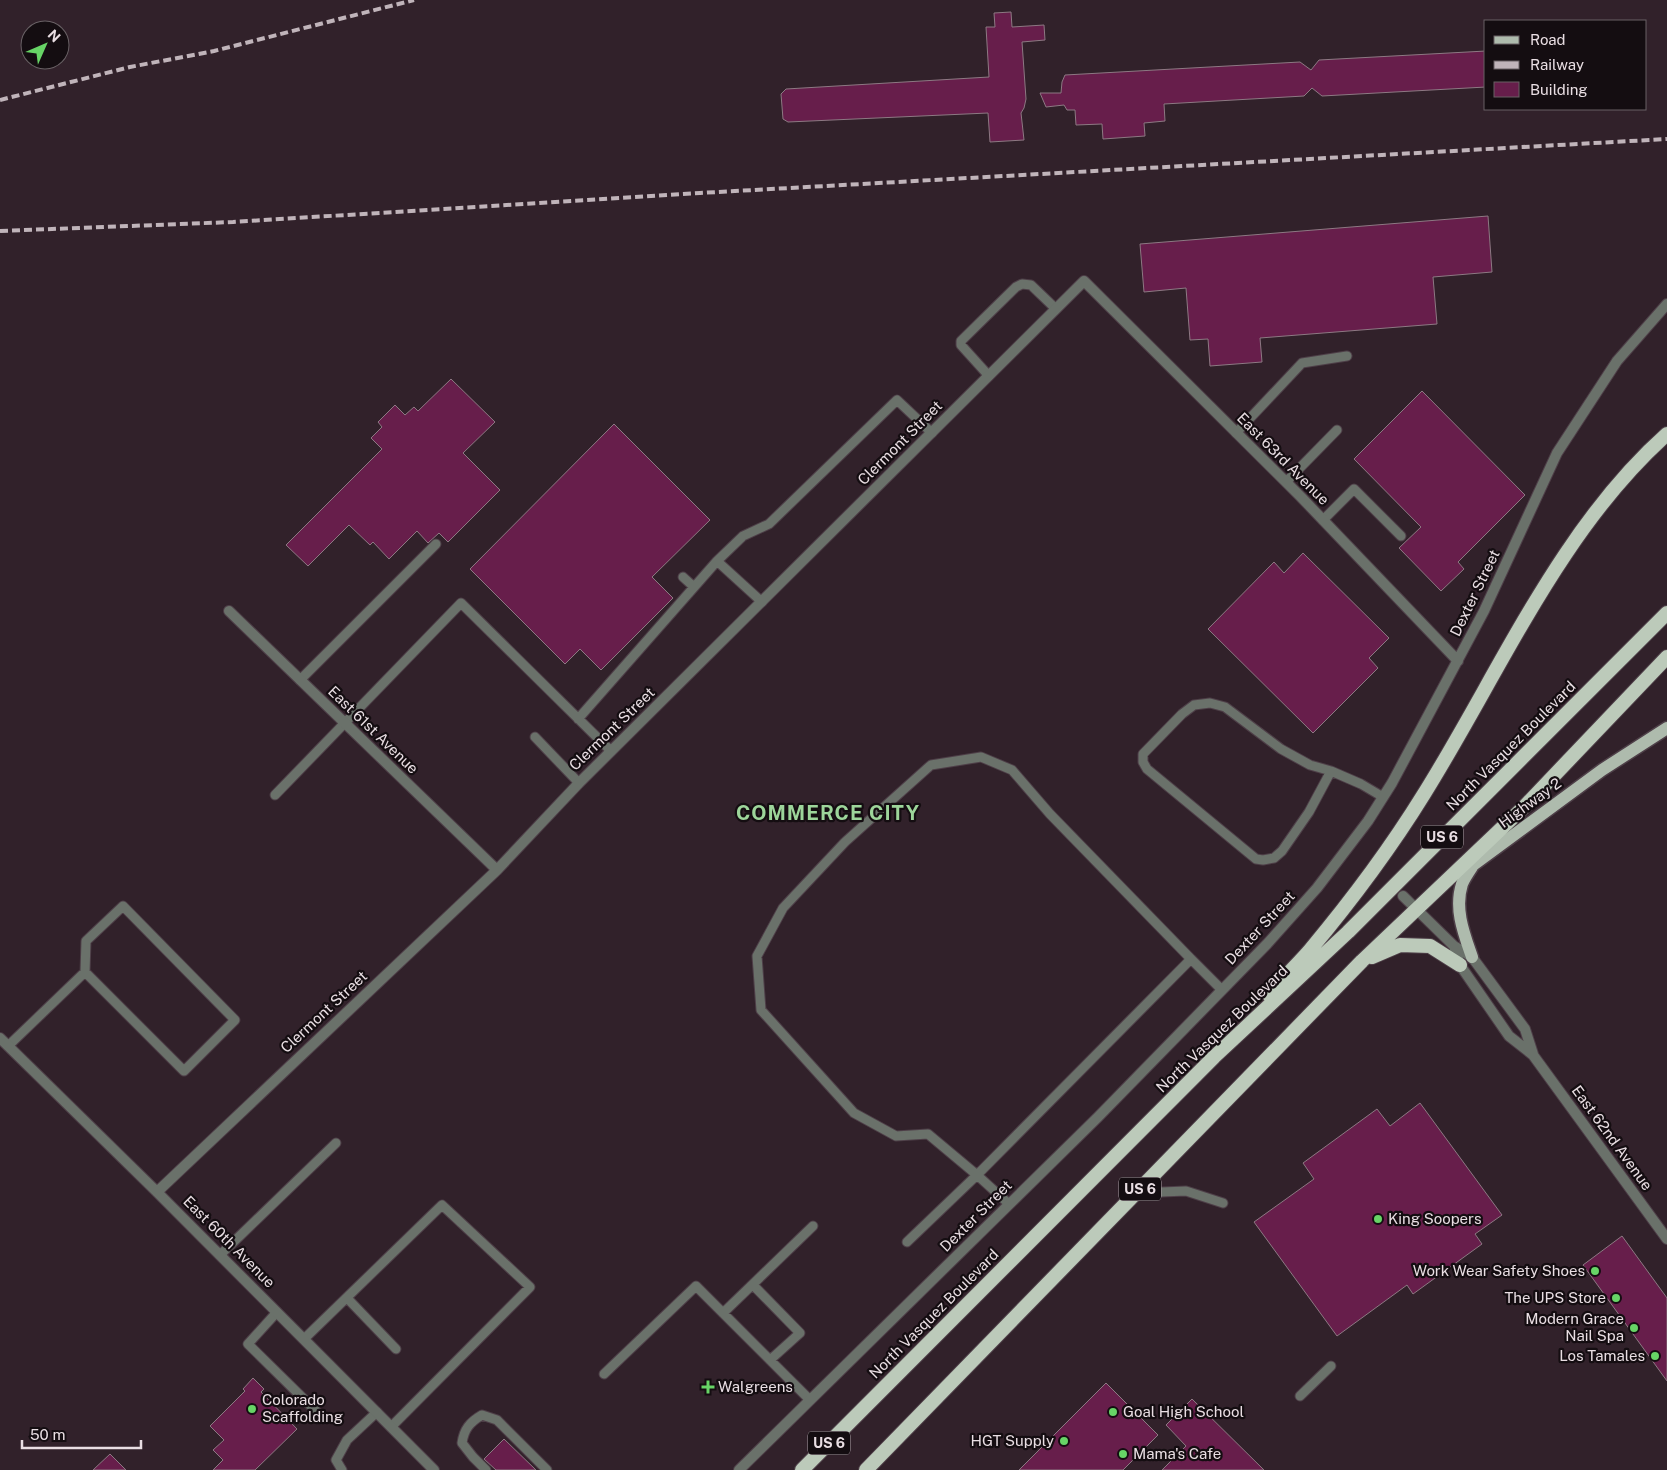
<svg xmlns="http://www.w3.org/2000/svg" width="1667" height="1470" viewBox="0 0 1667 1470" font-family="'Public Sans',sans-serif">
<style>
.building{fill:#671e4b;stroke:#8d7983}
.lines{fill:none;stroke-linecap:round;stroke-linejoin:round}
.service-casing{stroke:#4e3f48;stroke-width:11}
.minor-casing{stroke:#4e3f48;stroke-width:12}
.tertiary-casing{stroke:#4e3f48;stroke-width:12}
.primary-casing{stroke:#4e3f48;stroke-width:15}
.trunk-casing{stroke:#4e3f48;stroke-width:16}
.service{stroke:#6a716a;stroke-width:9}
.minor{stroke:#6a716a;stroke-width:10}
.tertiary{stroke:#6a716a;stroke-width:10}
.primary{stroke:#aebbad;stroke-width:12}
.trunk{stroke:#bccaba;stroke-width:14}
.rail{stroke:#c0b4ba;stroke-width:4;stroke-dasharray:8 4;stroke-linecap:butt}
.poi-dot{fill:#67d466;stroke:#140d11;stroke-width:2}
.labels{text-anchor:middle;stroke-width:4.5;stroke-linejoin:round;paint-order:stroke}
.shield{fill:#140d11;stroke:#a99fa4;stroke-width:1}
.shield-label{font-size:14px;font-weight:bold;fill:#e9dee3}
.street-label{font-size:15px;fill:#e9dee3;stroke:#140d11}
.poi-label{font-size:15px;fill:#e9dee3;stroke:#140d11;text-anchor:start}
.district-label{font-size:20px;font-weight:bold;letter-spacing:1px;fill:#9dd59a;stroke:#140d11}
</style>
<rect width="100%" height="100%" fill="#31212a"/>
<path class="building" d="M1011,12l1,15 32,-2 1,15 -23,2 4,57 -2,9 -3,5 3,27 -34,2 -2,-29 -200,9 -5,-3 -2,-25 5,-5 203,-12 -3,-50h9l-1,-14z
M1486,51v36l-164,9 -10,-8 -8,8 -140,8 1,17 -21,2 1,13 -42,3 -1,-15 -26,1 -1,-15h-8l-3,-5 -18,2 -6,-14h21l1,-11 3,-7 235,-13 11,8 8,-10z
M1488,216l4,56 -59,5 4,47 -177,14 2,24 -52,4 -2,-27 -18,1 -4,-52 -42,4 -4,-48z
M451,379l44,43 -32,31 37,37 -52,52 -9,-9 -11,10 -11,-12 -28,28 -16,-17 -3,3 -21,-20 -41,41 -22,-21 96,-96 -11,-11 11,-11 -4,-5 17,-17 10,10 9,-8 4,4z
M1422,391l103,104 -67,67 6,7 -23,22 -42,-43 22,-21 -67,-68z
M614,424l96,96 -58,57 21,21 -72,72 -21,-21 -15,15 -95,-95z
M1303,553l86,85 -20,20 9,10 -65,65 -105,-104 66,-67 10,11z
M1420,1103l82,112 -27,19 7,10 -69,50 -6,-9 -70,51 -83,-114 60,-43 -11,-16 74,-54 13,17z
M1622,1236l45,62v83l-84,-116z
M253,1378l11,11 -3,3 36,37 -42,41h-42l10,-10 -10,-10 11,-10 -14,-14 35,-35 -2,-2z
M1106,1383l52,52 -35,35h-104z
M1192,1399l72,71h-102l24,-24 -20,-21z
M504,1439l32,31h-40l-12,-11z
M110,1454l16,16h-33z"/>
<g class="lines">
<defs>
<path id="service" d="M989,376l-28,-31v-4l55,-54 6,-3 9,1 25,24
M1236,433l66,-70 45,-7
M1286,482l51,-52
M1323,520l31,-31 47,47
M717,561l26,-25 26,-12 128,-124 35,33
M683,577l11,10
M300,680l136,-136
M578,719l139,-158 45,41
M535,737l44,46
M1331,771l-22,41 -27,39 -8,7 -11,2 -7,-1 -109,-90 -4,-7v-8l39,-40 12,-9 16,-2 15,4 56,42 29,16 21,6 30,13 22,13
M275,795l186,-192 150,148
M8,1046l77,-74 99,99 51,-51 -112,-114 -37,35 -1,31
M1137,1193l49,-2 37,12
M1009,1204l-32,-29 214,-216 31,31
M907,1242l70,-67 -49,-41 -32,2 -42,-23 -93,-103 -4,-54 26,-48 62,-66 86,-77 50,-8 31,13 38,44 141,145
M220,1255l116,-112
M753,1285l47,48 -30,27
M347,1298l49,51
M277,1312l-29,32 68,67
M723,1313l90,-87
M304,1339l138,-134 88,82 -139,140
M604,1374l92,-88 114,114
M1300,1396l31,-30
M342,1470l-6,-10 11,-20 30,-28
M486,1470l-13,-13 -11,-14c2,-14 8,-21 20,-28l15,5 50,50"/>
<path id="minor" d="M229,611l268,259
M0,1038l157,154 277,278
M157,1192l340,-322 82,-87 505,-502 217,216 157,164
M739,1470l359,-353 169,-173 50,-56 51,-67 24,-38 92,-172 73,-158 60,-92 50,-57"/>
<path id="tertiary" d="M1403,896l51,50 18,11 53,72 8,25
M1454,946l6,19 49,71 24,19 134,184"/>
<path id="primary" d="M1472,867c-4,6 -8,12 -10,17 -8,25 2,50 10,73
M1461,874l141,-104 65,-42"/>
<path id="trunk" d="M1372,957l28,-12 30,1 30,19
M1269,995c13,-16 28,-30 41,-45 41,-49 80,-101 114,-156 75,-120 136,-265 243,-360
M802,1470l412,-413 134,-125 319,-319
M866,1470l496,-509 163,-155 142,-149"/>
</defs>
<use href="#service" class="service-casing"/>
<use href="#minor" class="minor-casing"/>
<use href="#tertiary" class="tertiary-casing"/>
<use href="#primary" class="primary-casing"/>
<use href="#trunk" class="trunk-casing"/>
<use href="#service" class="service"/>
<use href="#minor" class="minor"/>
<use href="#tertiary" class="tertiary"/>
<use href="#primary" class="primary"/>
<use href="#trunk" class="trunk"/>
<path class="rail" d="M0,100l130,-33 84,-16 200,-51
M0,231l233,-9 467,-29 967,-54"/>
</g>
<g class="poi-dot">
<circle cx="1378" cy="1219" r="5"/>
<circle cx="1595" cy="1271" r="5"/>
<circle cx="1616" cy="1298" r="5"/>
<circle cx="1634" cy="1328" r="5"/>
<circle cx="1655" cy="1356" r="5"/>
<path d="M705.5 1379.5h5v5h5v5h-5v5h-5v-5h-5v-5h5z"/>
<circle cx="252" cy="1409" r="5"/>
<circle cx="1113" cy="1412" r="5"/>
<circle cx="1064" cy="1441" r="5"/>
<circle cx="1123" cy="1454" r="5"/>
</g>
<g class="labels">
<g class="shield">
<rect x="1421" y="825.5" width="42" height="23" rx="4"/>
<rect x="1119" y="1177.5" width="42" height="23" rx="4"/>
<rect x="808" y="1431.5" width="42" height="23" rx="4"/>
</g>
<g class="shield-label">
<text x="1442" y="842">US 6</text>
<text x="1140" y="1194">US 6</text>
<text x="829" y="1448">US 6</text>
</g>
<g class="street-label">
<text transform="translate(900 443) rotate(-45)" y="5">Clermont Street</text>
<text transform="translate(1283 459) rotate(45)" y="5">East 63rd Avenue</text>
<text transform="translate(1475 593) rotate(-64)" y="5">Dexter Street</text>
<text transform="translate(612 729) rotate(-44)" y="5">Clermont Street</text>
<text transform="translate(373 730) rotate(44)" y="5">East 61st Avenue</text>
<text transform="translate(1511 746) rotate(-45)" y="5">North Vasquez Boulevard</text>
<text transform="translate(1530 803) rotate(-36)" y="5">Highway 2</text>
<text transform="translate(1260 928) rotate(-47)" y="5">Dexter Street</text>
<text transform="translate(324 1012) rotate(-43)" y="5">Clermont Street</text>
<text transform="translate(1222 1029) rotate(-44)" y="5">North Vasquez Boulevard</text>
<text transform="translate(1612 1138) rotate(54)" y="5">East 62nd Avenue</text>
<text transform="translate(976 1216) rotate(-45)" y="5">Dexter Street</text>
<text transform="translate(229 1242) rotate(45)" y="5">East 60th Avenue</text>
<text transform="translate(934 1314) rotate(-45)" y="5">North Vasquez Boulevard</text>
</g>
<g class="poi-label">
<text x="1388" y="1224">King Soopers</text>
<text x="1585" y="1276" text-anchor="end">Work Wear Safety Shoes</text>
<text x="1606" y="1303" text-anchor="end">The UPS Store</text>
<text x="1624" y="1324" text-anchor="end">Modern Grace<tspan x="1624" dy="17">Nail Spa</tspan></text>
<text x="1645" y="1361" text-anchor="end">Los Tamales</text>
<text x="718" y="1392">Walgreens</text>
<text x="262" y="1405">Colorado<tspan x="262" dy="17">Scaffolding</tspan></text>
<text x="1123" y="1417">Goal High School</text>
<text x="1054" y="1446" text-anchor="end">HGT Supply</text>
<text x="1133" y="1459">Mama's Cafe</text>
</g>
<g class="district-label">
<text x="828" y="820">COMMERCE CITY</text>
</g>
</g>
<rect x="1484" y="20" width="162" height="90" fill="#140d11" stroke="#696165"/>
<rect x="1494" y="36" width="25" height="8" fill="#aebbad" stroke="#696165"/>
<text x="1530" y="45" font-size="15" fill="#e9dee3">Road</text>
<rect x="1494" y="61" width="25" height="8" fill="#c0b4ba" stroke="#696165"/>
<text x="1530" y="70" font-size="15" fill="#e9dee3">Railway</text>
<rect x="1494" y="82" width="25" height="15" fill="#671e4b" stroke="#696165"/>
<text x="1530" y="95" font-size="15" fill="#e9dee3">Building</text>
<g transform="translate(45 45) rotate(45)"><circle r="24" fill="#140d11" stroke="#696165"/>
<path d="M0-4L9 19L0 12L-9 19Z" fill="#67d466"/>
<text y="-8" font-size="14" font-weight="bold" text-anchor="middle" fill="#e9dee3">N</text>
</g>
<path d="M22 1440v8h119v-8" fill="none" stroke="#e9dee3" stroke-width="2.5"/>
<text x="30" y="1440" font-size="15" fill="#e9dee3" stroke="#140d11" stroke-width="4" paint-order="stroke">50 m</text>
</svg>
